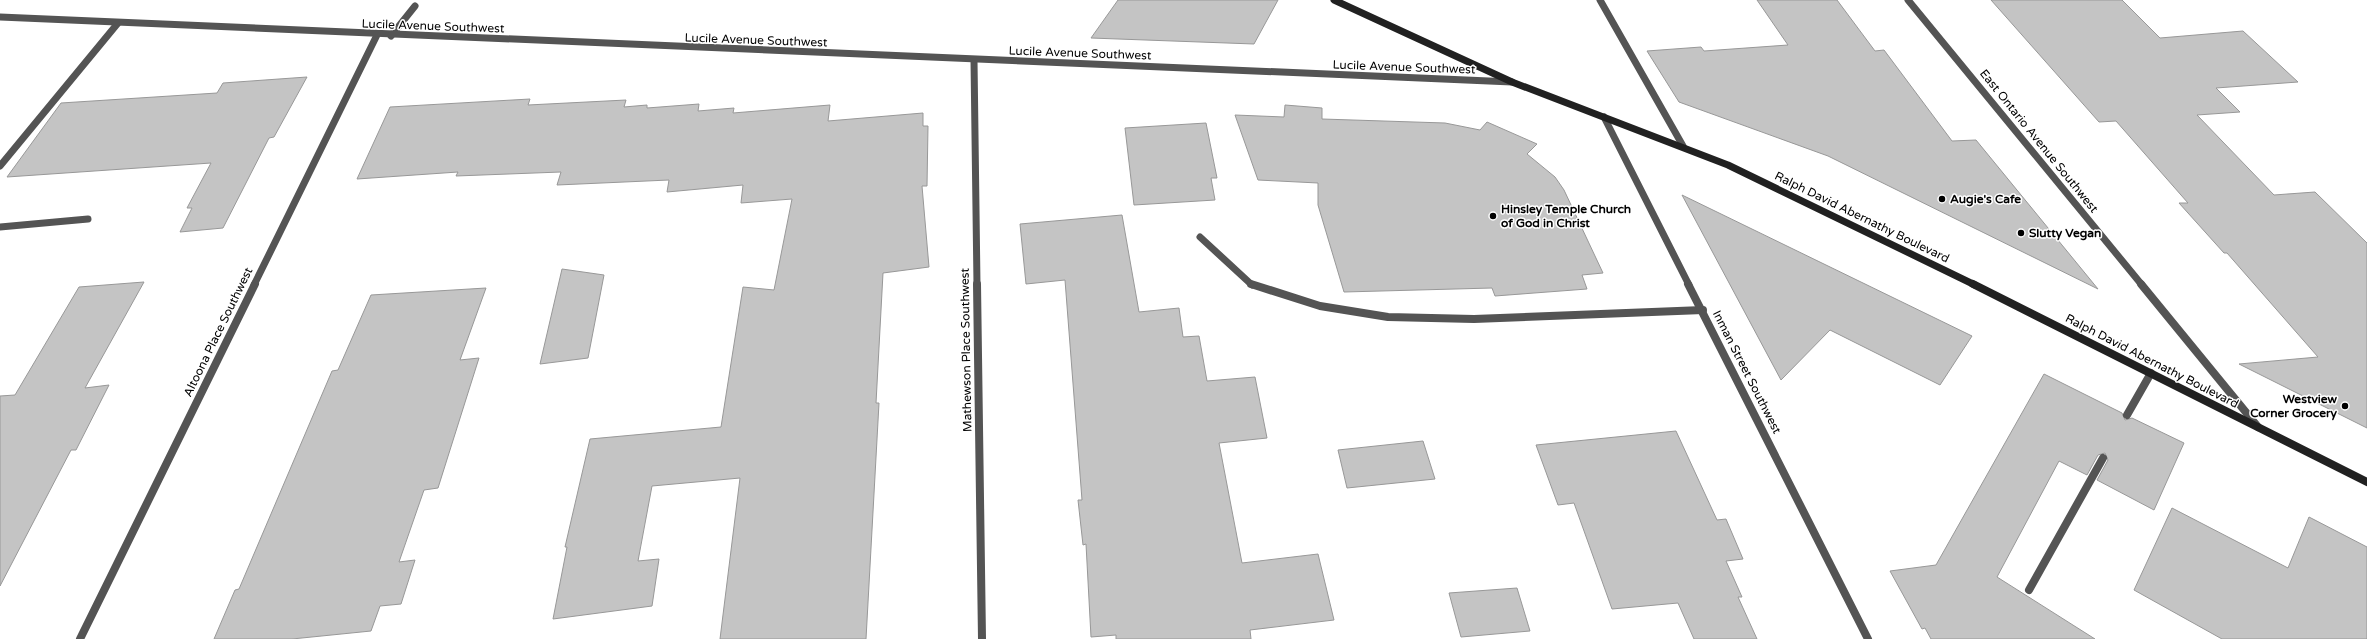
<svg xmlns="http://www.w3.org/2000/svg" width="2367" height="639" viewBox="0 0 2367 639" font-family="'Varela Round',sans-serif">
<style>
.building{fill:#c4c4c4;stroke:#989898}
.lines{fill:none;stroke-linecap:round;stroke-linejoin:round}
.service-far1{stroke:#545454;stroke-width:7}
.service{stroke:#545454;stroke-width:8}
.minor-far1{stroke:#545454;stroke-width:7}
.minor{stroke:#545454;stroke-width:8}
.tertiary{stroke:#545454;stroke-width:7}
.secondary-far1{stroke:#212121;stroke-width:7}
.secondary{stroke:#212121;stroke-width:8}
.poi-dot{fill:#000;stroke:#fff;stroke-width:1.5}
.labels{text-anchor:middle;stroke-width:3;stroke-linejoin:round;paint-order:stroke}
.street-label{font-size:12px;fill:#000;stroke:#fff}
.poi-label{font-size:12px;font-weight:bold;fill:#000;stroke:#fff;text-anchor:start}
</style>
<rect width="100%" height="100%" fill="#fff"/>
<path class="building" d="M1118,0h160l-24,44 -163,-6z
M1757,0h80l38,51 9,-1 68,91 24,-1 122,149 -270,-133 -149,-54 -32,-51 54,-4 3,4 84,-6z
M1991,0h131l38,38 83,-7 55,51 -82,6 24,24 -43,3 77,80 41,-3 52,51v185l-128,-64 79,-7 -91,-104h-3l-45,-50h9l-72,-82 -17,1z
M307,77l-33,60 -5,1 -46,90 -43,4 12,-24h-5l24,-45 -204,14 54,-74 156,-10 6,-10z
M530,99l-2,6 98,-5 -2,7 23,-2v3l52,-4 -1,7 36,-3 -1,5 97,-8 -2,16 95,-8v13h5l-1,60h-5l7,81 -46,6 -7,130h3l-13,236h-146l20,-161 -88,8 -14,75 21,-2 -7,47 -99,13 14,-72h-2l25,-108 131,-12 22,-140 31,3 18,-91 -51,4 2,-18 -76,7 2,-12 -112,5 4,-13 -105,4 2,-4 -101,7 33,-72z
M1285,105l37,3v11l123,4 35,7 7,-8 50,22 -10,10 28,23 9,13 39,83 -21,2 5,14 -92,7 -3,-8 -148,4 -26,-87v-22l-60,-3 -23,-65 49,2z
M1206,123l11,55h-6l4,22 -81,5 -9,-77z
M1682,195l290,141 -32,49 -110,-55 -49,50z
M1122,215l17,97 40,-4 4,29 16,-1 8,45 48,-4 12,61 -48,5 23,120 76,-9 16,66 -84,10 1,9h-135v-4l-25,2 -5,-93 -3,1 -5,-45h4l-17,-220 -39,4 -6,-60z
M562,269l42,6 -16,83 -48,6z
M144,282l-59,106 24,-3 -33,65h-5l-71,136v-190l15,-1 64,-108z
M486,288l-26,72 19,-2 -41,130 -14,2 -25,72 16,-2 -14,44 -21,2 -9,25 -79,8h-78l21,-49 4,-1 93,-218 6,-1 33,-75z
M2044,374l78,39 3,7 7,-2 52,25 -30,67 -57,-30 11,-20 -3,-7 -7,2 -11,20 -28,-14 -62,116 98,62h-164l-6,-11 -3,1 -32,-58 46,-6z
M1676,431l41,89 9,-1 17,40 -17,2 16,36h-4l19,42h-63l-16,-36 -66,6 -38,-106 -16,2 -22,-60z
M1423,441l12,38 -88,9 -9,-38z
M2172,508l116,60 21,-51 58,30v92h-145l-88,-49z
M1517,588l13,43 -69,6 -12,-44z"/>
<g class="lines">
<path class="service-far1" d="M1600,0l83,146
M391,36l24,-30
M0,166l118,-143
M0,227l88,-8
M1200,237l52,48"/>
<path class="service" d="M1251,284l69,22 68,11 86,2 229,-9
M2127,415l24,-42
M2029,590l74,-132"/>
<path class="minor-far1" d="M1908,0l234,285
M974,60l3,225
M1604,117l85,168
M254,285l123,-250"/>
<path class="minor" d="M977,284l5,355
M1688,284l180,355
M2141,284l117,143
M80,639l175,-355"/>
<path class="tertiary" d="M0,17l1512,65"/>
<path class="secondary-far1" d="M1334,0l178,82 216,83 247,120"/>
<path class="secondary" d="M1973,284l394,198"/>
</g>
<g class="poi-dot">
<circle cx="1942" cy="199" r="4"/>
<circle cx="1493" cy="216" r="4"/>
<circle cx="2021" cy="233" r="4"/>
<circle cx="2345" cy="406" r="4"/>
</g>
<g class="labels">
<g class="street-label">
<text transform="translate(433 26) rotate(2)" y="4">Lucile Avenue Southwest</text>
<text transform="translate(756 40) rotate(2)" y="4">Lucile Avenue Southwest</text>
<text transform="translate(1080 53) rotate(2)" y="4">Lucile Avenue Southwest</text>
<text transform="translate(1404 67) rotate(2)" y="4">Lucile Avenue Southwest</text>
<text transform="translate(2039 141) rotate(51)" y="4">East Ontario Avenue Southwest</text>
<text transform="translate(1862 217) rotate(26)" y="4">Ralph David Abernathy Boulevard</text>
<text transform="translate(218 332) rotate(-64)" y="4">Altoona Place Southwest</text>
<text transform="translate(966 350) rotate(-91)" y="4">Mathewson Place Southwest</text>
<text transform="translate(2152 361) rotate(27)" y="4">Ralph David Abernathy Boulevard</text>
<text transform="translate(1747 372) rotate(63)" y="4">Inman Street Southwest</text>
</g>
<g class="poi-label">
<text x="1950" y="203">Augie's Cafe</text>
<text x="1501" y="213">Hinsley Temple Church<tspan x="1501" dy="14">of God in Christ</tspan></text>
<text x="2029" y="237">Slutty Vegan</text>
<text x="2337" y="403" text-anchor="end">Westview<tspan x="2337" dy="14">Corner Grocery</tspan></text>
</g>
</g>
</svg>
